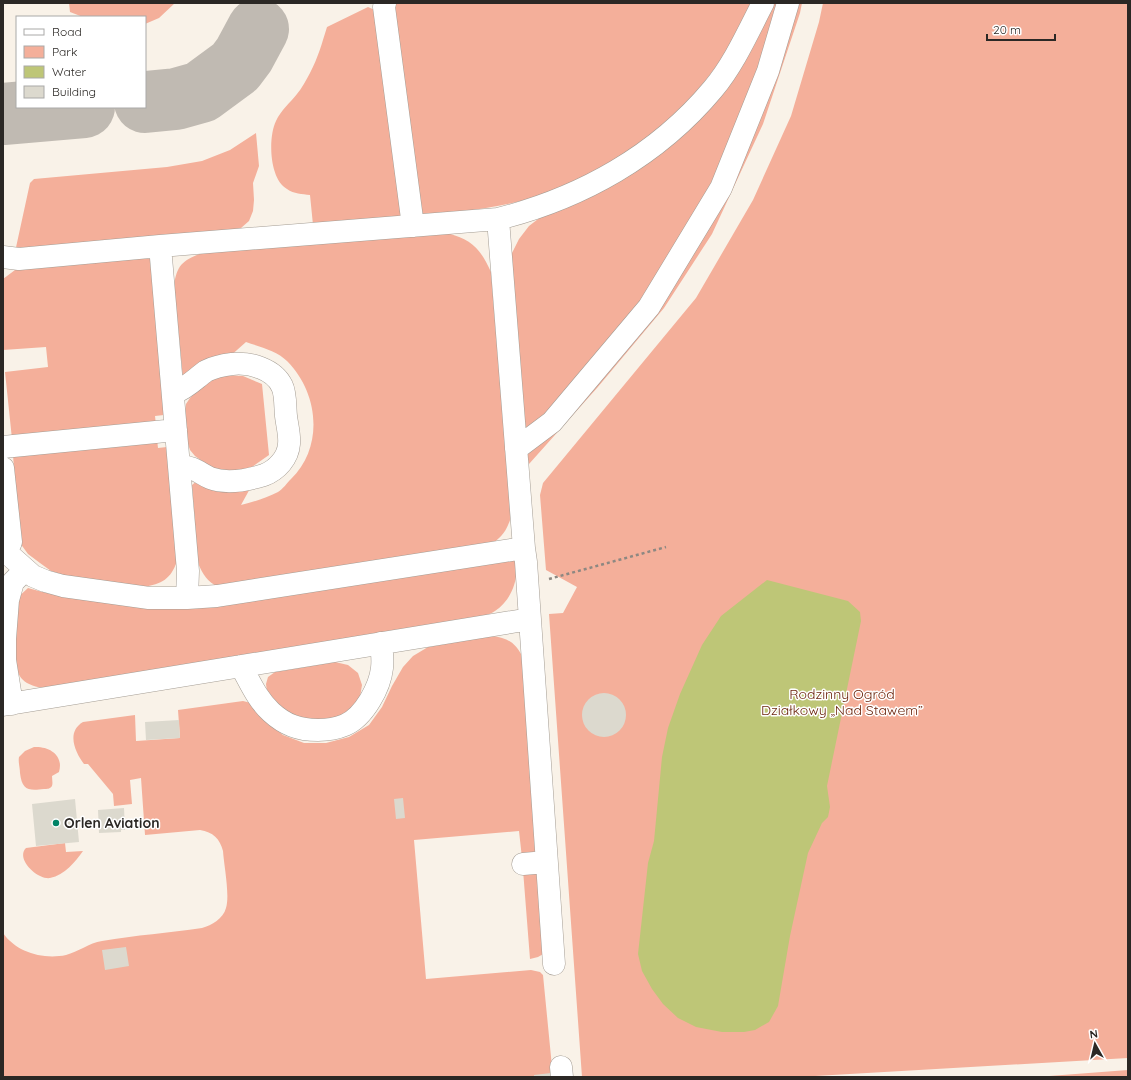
<svg xmlns="http://www.w3.org/2000/svg" width="1131" height="1080" viewBox="0 0 1131 1080" font-family="Quicksand,sans-serif">
<style>
.green{fill:#f4af9a}
.water{fill:#bec677}
.lines{fill:none;stroke-linecap:round;stroke-linejoin:round}
.taxiway{stroke:#c0bab2;stroke-width:62}
.building{fill:#dcd9ce}
.minor-casing{stroke:#a49d94;stroke-width:23}
.path{stroke:#8d8882;stroke-width:2.5;stroke-dasharray:3 3;stroke-linecap:butt}
.minor{stroke:#fff;stroke-width:22}
.poi-dot{fill:#018467;stroke:#fff;stroke-width:1.5}
.labels{text-anchor:middle;stroke-width:3;stroke-linejoin:round;paint-order:stroke}
.park-label{font-size:14px;fill:#6c260e;stroke:#fff}
.poi-label{font-size:14px;font-weight:bold;fill:#2b2825;stroke:#fff;text-anchor:start}
</style>
<rect width="100%" height="100%" fill="#f9f2e8"/>
<path class="green" d="M69,3h106l-16,15 -14,6v-7h-62l-13,-5z
M395,3h358c-13,25 -26,50 -44,73 -41,53 -105,100 -170,120 -39,12 -80,17 -120,19l-28,-201z
M774,3h7l-56,159 -69,121 -106,127 -25,20 -13,-161v-16l7,-14 10,-13 13,-10 81,-38z
M795,3h7l-2,10 -37,111 -51,110 -48,74 -67,80 -68,76 -2,-9 140,-163z
M823,3h305v1055l-330,19h-216l-33,-463 14,-1 14,-26 -31,-17 -6,-75 3,-12 153,-185 57,-98 38,-84 28,-94z
M368,7l9,4 27,206 -91,8 -3,-30c-8,-1 -16,-1 -23,-6 -18,-10 -19,-52 -11,-68 5,-11 14,-18 21,-27 5,-6 9,-14 13,-21 8,-15 12,-30 17,-46z
M256,133l3,33 -6,17 1,17 -1,11 -4,10 -8,7 -10,4 -216,20 15,-69 4,-4 133,-12 35,-6 28,-11z
M447,233c25,7 33,15 44,39l20,245c-4,13 -8,19 -19,27l-274,43c-11,-6 -15,-12 -20,-24l-6,-78 6,-5 54,5 -11,20c12,-3 25,-7 37,-13 5,-3 9,-9 13,-13 33,-32 28,-86 -4,-118 -10,-10 -27,-14 -41,-19l-18,16 -45,21 -9,-94c3,-20 9,-25 28,-32z
M150,258l14,157 -9,1 1,9 -144,14 -7,-67 43,-5 -2,-20 -43,3v-71l12,-9z
M222,375l21,1 19,8 7,71 -17,12 -19,5 -21,-4 -17,-12 -5,-6 -2,-6 -3,-32 1,-8 4,-6 13,-14z
M157,439l1,9 9,-1 10,114c-6,18 -15,23 -34,26l-76,-11 -16,-5 -11,-8 -12,-9 -8,-11 -7,-88z
M514,557c7,19 -2,43 -19,54 -4,3 -10,4 -14,7l-430,71c-8,-1 -17,-2 -24,-6 -21,-12 -13,-60 -13,-82l14,-13c24,7 48,11 73,14 28,4 55,7 84,6z
M492,636c15,2 23,6 30,20l15,194 -15,8 -3,-27 -105,9 12,139 105,-9 9,2 3,3 10,102h-550v-144c13,19 40,27 63,22 12,-3 23,-12 36,-14 34,-6 67,-8 100,-13 10,-3 21,-9 24,-20 4,-13 -2,-42 -3,-57 -3,-12 -10,-19 -23,-21l-55,5 -4,-57 -11,2 2,24 -18,2 -1,-12 -25,-30h-4c-9,-12 -18,-32 -1,-42l52,-7 1,26 44,-3 -2,-28 65,-9 8,2 14,17 18,15 21,8h22l23,-6 20,-12 13,-18 10,-21 11,-19 10,-11 15,-9z
M335,662l13,3 10,8 4,12 -2,12 -7,12 -13,9 -16,4 -34,-7 -12,-10 -11,-13 -1,-8 2,-7 7,-5z
M34,747c15,-1 30,8 25,25l-7,4c0,3 1,7 0,10 -2,3 -5,3 -8,3 -16,2 -22,1 -24,-16 0,-5 -2,-11 -1,-16l6,-6z
M65,843l1,9 17,-1c-8,11 -18,24 -33,27 -12,2 -35,-19 -24,-30z
M523,870l16,4 6,79 -7,4 -8,2z
M1128,1070v7h-92z"/>
<path class="water" d="M767,580l81,21 12,11 1,9 -34,165 3,21 -2,10 -6,6 -14,30 -18,83 -12,70 -9,16 -14,8 -11,2h-22l-26,-5 -18,-9 -15,-14 -11,-15 -10,-18 -4,-17 10,-91 6,-22 8,-84 6,-29 12,-34 22,-49 19,-29z"/>
<g class="lines">
<path class="taxiway" d="M145,102l31,-3 25,-7 34,-25 9,-12 14,-26
M3,114l81,-7"/>
</g>
<path class="building" d="M582 715a22 22 0 1 1 44 0a22 22 0 1 1-44 0Z
M179,720l1,18 -34,2 -1,-18z
M403,798l2,20 -9,1 -2,-20z
M75,799l4,43 -43,4 -4,-42z
M124,808l1,22h-4v2l-22,1 -1,-23z
M126,947l3,19 -24,4 -3,-20z
M551,1073v4h-17v-2z"/>
<g class="lines">
<defs>
<path id="minor" d="M385,3l-1,4 29,219
M498,219l26,329 2,14 28,402
M160,246l28,325 -1,27
M3,257l16,2 141,-13 338,-27c83,-21 159,-63 215,-130 21,-25 35,-57 50,-86
M174,393c13,-5 21,-14 32,-22 8,-4 18,-6 26,-7 18,-2 42,5 50,22 4,8 3,22 4,30 1,9 4,19 3,28 -1,14 -12,26 -25,31 -16,5 -38,9 -54,3 -12,-6 -16,-11 -30,-12
M3,447l173,-17
M516,449l36,-27 97,-115 72,-119 47,-117 20,-68
M3,468l8,74 -5,10 -3,-3
M6,552l27,24 12,5 18,5 86,12h38l30,-2 307,-48
M241,666c9,16 16,33 30,46 14,13 28,18 47,18 8,0 20,-2 27,-5 19,-8 35,-38 37,-57 1,-8 0,-17 -1,-25
M12,704l-7,-44v-21l3,-39 5,-18 12,-12
M3,705l527,-86
M523,864l23,-2
M561,1067l1,10"/>
</defs>
<use href="#minor" class="minor-casing"/>
<path class="path" d="M549,579l117,-32"/>
<use href="#minor" class="minor"/>
</g>
<circle class="poi-dot" cx="56" cy="823" r="4"/>
<g class="labels">
<g class="park-label">
<text x="842" y="699">Rodzinny Ogród<tspan x="842" dy="16">Działkowy „Nad Stawem”</tspan></text>
</g>
<g class="poi-label">
<text x="64" y="828">Orlen Aviation</text>
</g>
</g>
<rect width="1131" height="1080" fill="none" stroke="#2b2825" stroke-width="8"/>
<rect x="16" y="16" width="130" height="92" fill="#ffffff" stroke="#aaa9a8"/>
<rect x="24" y="29" width="20" height="6" fill="#ffffff" stroke="#aaa9a8"/>
<text x="52" y="36" font-size="12" fill="#2b2825">Road</text>
<rect x="24" y="46" width="20" height="12" fill="#f4af9a" stroke="#aaa9a8"/>
<text x="52" y="56" font-size="12" fill="#2b2825">Park</text>
<rect x="24" y="66" width="20" height="12" fill="#bec677" stroke="#aaa9a8"/>
<text x="52" y="76" font-size="12" fill="#2b2825">Water</text>
<rect x="24" y="86" width="20" height="12" fill="#dcd9ce" stroke="#aaa9a8"/>
<text x="52" y="96" font-size="12" fill="#2b2825">Building</text>
<g transform="translate(1095 1044) rotate(352)" stroke="#ffffff" stroke-width="3" paint-order="stroke">
<path d="M0-3L7 15L0 10L-7 15Z" fill="#2b2825"/>
<text y="-6" font-size="11" font-weight="bold" text-anchor="middle" fill="#2b2825">N</text>
</g>
<path d="M987 34v6h68v-6" fill="none" stroke="#2b2825" stroke-width="2"/>
<text x="993" y="34" font-size="12" fill="#2b2825" stroke="#ffffff" stroke-width="3" paint-order="stroke">20 m</text>
</svg>
